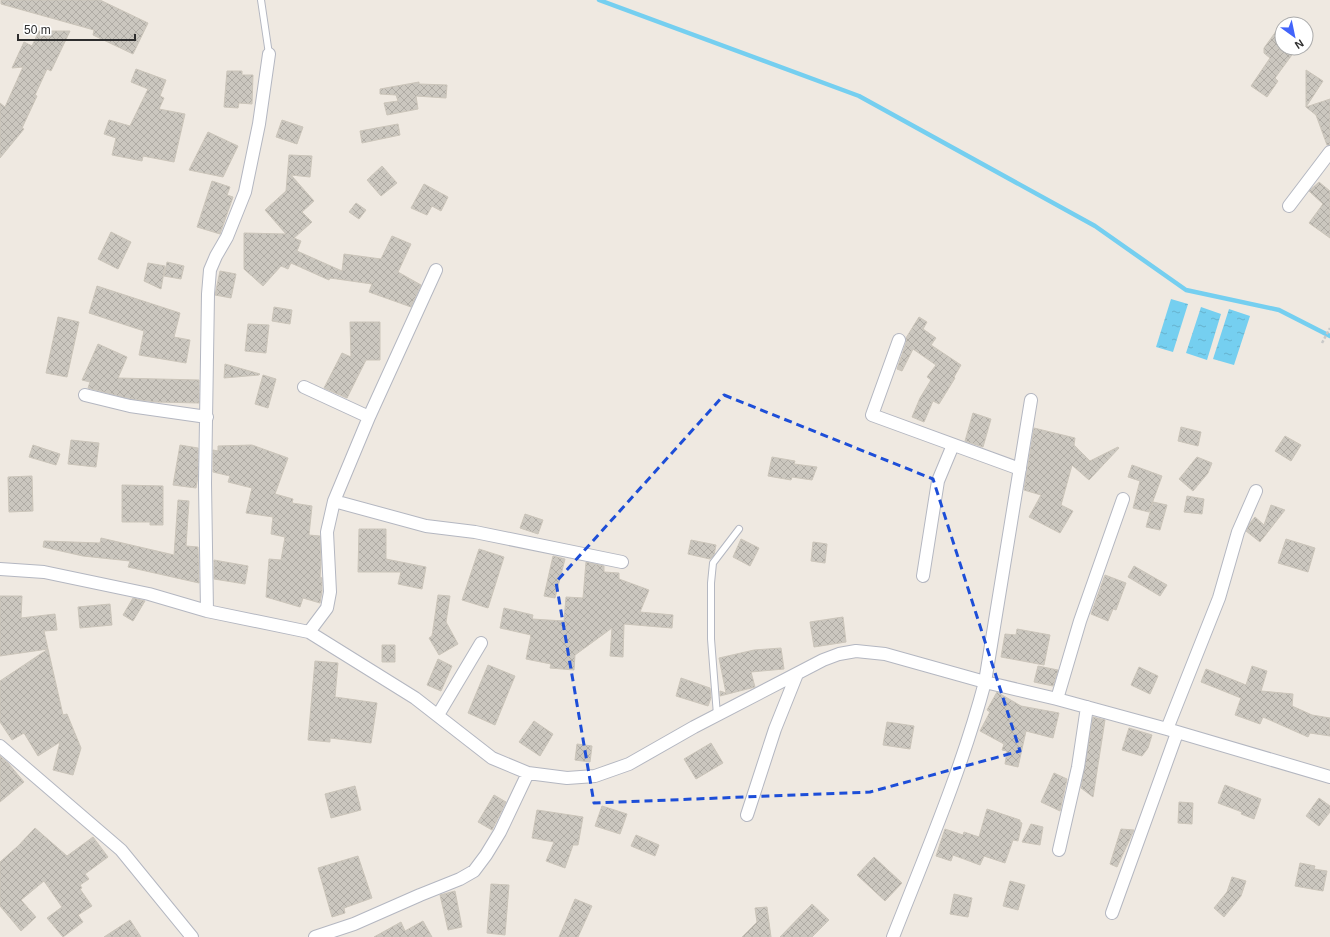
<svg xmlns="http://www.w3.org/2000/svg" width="1330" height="937" viewBox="0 0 1330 937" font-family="Arial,sans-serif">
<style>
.water{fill:url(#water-ripples)}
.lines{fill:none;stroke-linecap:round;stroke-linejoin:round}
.stream{stroke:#75cff0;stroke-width:4.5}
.building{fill:url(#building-cross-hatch);stroke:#cbc5ba}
.service-casing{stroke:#b4b7c1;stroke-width:8}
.minor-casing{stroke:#b4b7c1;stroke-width:14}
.path{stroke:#c9c9c9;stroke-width:2.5;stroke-dasharray:3 2;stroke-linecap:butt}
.service{stroke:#fff;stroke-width:6}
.minor{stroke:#fff;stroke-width:12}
.marked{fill:none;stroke:#1d4ed8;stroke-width:3;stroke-dasharray:8 5;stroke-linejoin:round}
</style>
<defs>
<pattern id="water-ripples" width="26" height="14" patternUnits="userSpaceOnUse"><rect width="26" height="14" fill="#75cff0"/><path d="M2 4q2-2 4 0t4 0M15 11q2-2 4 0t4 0" fill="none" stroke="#66b2ce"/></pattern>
<pattern id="building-cross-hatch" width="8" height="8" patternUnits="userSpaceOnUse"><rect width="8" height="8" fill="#cbc7bf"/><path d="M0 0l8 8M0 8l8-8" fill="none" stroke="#afaba4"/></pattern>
</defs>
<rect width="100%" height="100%" fill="#efe9e1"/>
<path class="water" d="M1171,299l17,5 -15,48 -17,-5z
M1201,307l20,7 -14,46 -21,-7z
M1229,309l21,7 -16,49 -21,-6z"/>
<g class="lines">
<path class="stream" d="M599,0l260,96 236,130 91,64 93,20 51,26"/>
</g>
<path class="building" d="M1,0h99l48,23 -15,31 -40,-19 1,-5 -93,-26z
M1282,23v25h15l-22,30 3,3 -11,16 -16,-11 19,-28 -6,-5v-5z
M39,31h31l-19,40 -4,-2 -12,26 2,1 -15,32 2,1 -24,29v-55l5,4 18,-40 -11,1 12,-26 8,4z
M136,69l30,11 -6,16 4,2 -5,11 26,5 -11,48 -31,-6 -1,5 -30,-6 4,-17 -12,-4 5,-14 21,6 18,-37 -17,-7z
M1306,70l17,11 -17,26z
M227,71h15v4h11l-1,29 -13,-1 -1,5 -14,-1z
M419,82v2l28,1 -1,13 -30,-2 2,13 -31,6 -3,-12 14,-2 -2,-6 -16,-1v-5z
M1330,99v46h-3l-11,-30 -10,-8z
M282,120l21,7 -6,17 -21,-7z
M398,124l2,11 -38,8 -2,-12z
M208,132l30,14 -15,31 -34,-7z
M289,155l23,1 -2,21 -19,-2 23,26 -12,11 10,10 -18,16 7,3 -4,10 45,20 2,-17 37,5 11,-23 19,8 -13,28 23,13 -10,22 -42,-15 3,-8 -42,-6 -1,2 -38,-17 -3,6 -7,-3 -18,20 -19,-17v-36l42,1 -21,-24 21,-19z
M382,166l15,17 -16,13 -14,-16z
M212,181l18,6 -3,8 6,2 -13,37 -23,-7z
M1319,182l11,9v47l-21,-15 14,-19 -14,-13z
M424,184l24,13 -7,14 -9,-5 -5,9 -16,-7z
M356,203l10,7 -7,9 -10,-7z
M111,232l20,10 -13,27 -20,-10z
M167,262l17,4 -3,13 -17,-3z
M148,263l17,3 -4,23 -17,-8z
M220,271l16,3 -5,24 -16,-3z
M97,286l83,27 -6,24 16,3 -4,23 -47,-8 5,-24 -55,-18z
M274,307l18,3 -2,14 -18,-3z
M58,317l21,5 -12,55 -21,-4z
M919,317l8,5 -4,7 13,9 -5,7 30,20 -7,12 1,1 -16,26 -6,-3 -9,21 -12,-5 8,-19 11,-18 -4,-3 9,-12 -23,-16 -11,22 -5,-2 9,-26v-5z
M350,322h30v38h-14l-19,38 -23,-10 18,-35 9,4z
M248,324l21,1 -3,28 -21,-2z
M98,344l29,13 -9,21 81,2v23l-42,-1 -26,-3 -43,-11 2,-6 -8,-2z
M225,364l35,10 -1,1 -35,3z
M263,375l13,4 -8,29 -13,-4z
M973,413l18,6 -8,28 -18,-6z
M1181,427l20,5 -3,14 -20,-5z
M1034,428l41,10 -1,7 16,16 28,-14 1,1 -30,32 -17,-15 -11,40 12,6 -13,22 -31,-16 12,-22 -17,-5z
M1285,436l16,9 -10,16 -16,-10z
M71,440l28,3 -3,24 -28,-3z
M33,445l27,9 -4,11 -27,-8z
M180,445l18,3v28l-2,12 -23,-3z
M252,445l36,13 -13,36 18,5 -1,4 20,3 -3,29 11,1 1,28 -1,13 2,1v13l-2,12 -17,-5 -3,9 -34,-10 3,-38 12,1 4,-23 -14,-3 2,-17 -27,-4 6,-25 -24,-6 2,-6 -17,-4v-22l5,1v-5z
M772,457l23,4 -1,3 23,3 -5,13 -20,-3 -1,3 -23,-4z
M1197,457l15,6 -4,10 -15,18 -14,-12z
M1132,465l30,11 -13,36 -16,-4 7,-27 -12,-4z
M32,476l1,35 -24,1 -1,-35z
M122,485l41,1v39h-13v-3h-28z
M1187,496l17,3 -2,15 -18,-2z
M178,500l11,1 -3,45 12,1 1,36 -71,-16 2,-6 -47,-5 -40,-9 1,-6 56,2 1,-5 73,17z
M1153,502l14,3 -7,25 -14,-3z
M1271,505l14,5 -25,32 -14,-11 4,-8 5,-6 9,8z
M525,514l18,6 -5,14 -18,-6z
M359,529h27v30l40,8 -4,22 -24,-5 3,-12h-43z
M741,539l18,9 -9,18 -17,-9z
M1286,539l29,9 -7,24 -30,-9z
M691,540l25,5 -2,10 -4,4 -22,-5z
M813,542l14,2 -2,19 -14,-2z
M479,549l25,8 -16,51 -26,-8z
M553,556l12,3 -10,39 -11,-2z
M214,560l34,6 -3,18 -31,-5z
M586,562l18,4v6l15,1v6l30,11 -9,22 33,3 -1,13 -48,-4 -1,33 -13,-1 2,-28 -37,27 -1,15 -24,-2 1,-4 -25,-5 5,-24 -31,-7 4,-20 29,7 -1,4 32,2 2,-24 17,1z
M1134,566l33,19 -7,11 -32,-19z
M1105,575l21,8 -10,27 -3,-1 -5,12 -17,-7z
M438,595l12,1 -4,26 12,22 -19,11 -10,-17 3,-2z
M0,596h22l-1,22 34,-4 2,16 -13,1 4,18 -48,7z
M133,598l12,3 -12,20 -10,-6z
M110,604l2,21 -32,3 -2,-21z
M843,617l3,25 -32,5 -4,-25z
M1017,629l33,6 -6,30 -43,-8 4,-23 11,1z
M382,645h13v17h-13z
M781,648l3,21 -33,3 4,15 -35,9v-5l6,2 -7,-35 35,-8z
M48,649l15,66 4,-1 14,34 -8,27 -20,-5 7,-28 -22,14 -14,-23 -12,7 -12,-18v-41z
M438,659l14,7 -11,25 -14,-6z
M315,661l23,2 -3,34 42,6 -6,40 -41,-5v4l-22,-2z
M488,665l27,11 -20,49 -27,-12z
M1038,666l20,4 -5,16 -19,-4z
M1252,666l15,5 -6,20 32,3 -1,12 20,9 18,3v18l-20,-3 -2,4 -45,-20 -3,7 -25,-9 6,-17 -40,-16 5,-13 40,16z
M1139,667l19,9 -8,18 -19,-9z
M681,678l29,10 1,10 -3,8 -32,-10z
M997,692l24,14 38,7 -6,25 -27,-7 -8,36 -13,-3 2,-13 -5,-1 2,-6 -24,-13 10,-19 -3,-2z
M1093,717l12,3 -12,77 -12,-9z
M534,721l19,13 -13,22 -21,-14z
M887,722l27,4 -4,23 -27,-4z
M1129,728l23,7 -4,13 -6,8 -20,-6z
M711,743l12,20 -27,16 -12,-20z
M577,744l15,2 -2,16 -15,-2z
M0,756l8,7 16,19 -24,20z
M1054,773l13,6 -7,32 -19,-9z
M1225,785l36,14 -7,20 -13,-5 1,-2 -24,-9z
M355,786l6,24 -30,8 -6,-24z
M494,795l12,7 -14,28 -14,-8z
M1319,798l11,8v6l-11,14 -13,-10z
M1179,802l14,1 -1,21 -14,-1z
M602,806l25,8 -7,20 -25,-8z
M987,809l33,11v2l2,1 -4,18 -5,-1 -8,23 -21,-7 -4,9 -27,-10 -2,6 -15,-5 9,-27 18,6 1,-3 15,5z
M537,810l46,7 -5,28h-5l-8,23 -19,-7 8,-19 -22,-4z
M1031,824l12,3 -3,18 -18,-3z
M35,828l32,28 26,-19 15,20 -23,17 4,5 -9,6 2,3 -2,1 12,17 -14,9 5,7 -20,15 -16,-19 15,-11 -18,-26 -23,19 15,17 -15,14 -21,-25v-44l18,-16z
M1121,829l13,1 -17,37 -7,-3z
M636,835l23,10 -4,11 -24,-10z
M358,856l14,42 -28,10 1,5 -13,4 -14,-49z
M874,857l28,26 -17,18 -28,-26z
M1300,863l15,3 -1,3 13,2 -4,20 -28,-5z
M1232,877l14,4 -5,15 -17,21 -10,-9 13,-16z
M1010,881l15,4 -7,25 -15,-4z
M491,884l18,1 -4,50 -18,-2z
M455,891l7,36 -14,3 -8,-35z
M954,894l18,4 -4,19 -18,-3z
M575,899l17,7 -14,31h-19z
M812,904l17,16 -17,17h-32z
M767,907l4,30h-29l15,-15 -2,-14z
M130,920l11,17h-37z
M423,921l9,16h-58l27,-15 4,9z"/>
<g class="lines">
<defs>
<path id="service" d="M261,0l8,54
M717,715l-6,-76v-56l2,-20 26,-34"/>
<path id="minor" d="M1289,206l41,-54
M899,340l-27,75 148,54
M304,387l65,30
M85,395l45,11 77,11
M334,501l92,25 49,6 147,30
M0,569l44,3 105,22 58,17 102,21 106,66 77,60 36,15 39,5 28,-2 34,-12 65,-37 129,-67 16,-6 17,-3 29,3 100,28 72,17 110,30 163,48
M923,576l15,-95 15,-36
M207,611l-2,-128 3,-189 2,-24 6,-14 11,-19 18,-45 14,-68 10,-70
M309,632l18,-24 3,-16 -3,-60 7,-31 35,-84 67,-147
M1057,699l23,-78 43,-122
M438,715l43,-72
M1167,729l52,-131 19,-66 18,-41
M0,746l121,104 71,87
M747,815l28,-86 22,-55
M1059,850l19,-83 9,-60
M1112,913l65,-180
M315,937l39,-13 66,-29 40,-16 14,-8 12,-16 14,-23 28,-59
M893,937c33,-84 69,-168 92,-255l46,-282"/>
</defs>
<use href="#service" class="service-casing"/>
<use href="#minor" class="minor-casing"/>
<path class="path" d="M1322,343l8,-15"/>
<use href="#service" class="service"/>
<use href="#minor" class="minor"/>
</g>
<path class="marked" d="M724,395l209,84 87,272 -150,41 -276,11 -38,-221z"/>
<g transform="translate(1294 36) rotate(147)"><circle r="19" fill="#ffffff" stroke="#ababab"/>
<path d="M0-3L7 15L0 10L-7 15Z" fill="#4264fb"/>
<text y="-6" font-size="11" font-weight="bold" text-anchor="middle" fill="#2e2e2e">N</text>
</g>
<path d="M18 34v6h117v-6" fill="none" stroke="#2e2e2e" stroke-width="2"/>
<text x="24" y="34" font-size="12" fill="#2e2e2e" stroke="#ffffff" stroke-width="3" paint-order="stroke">50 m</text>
</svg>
